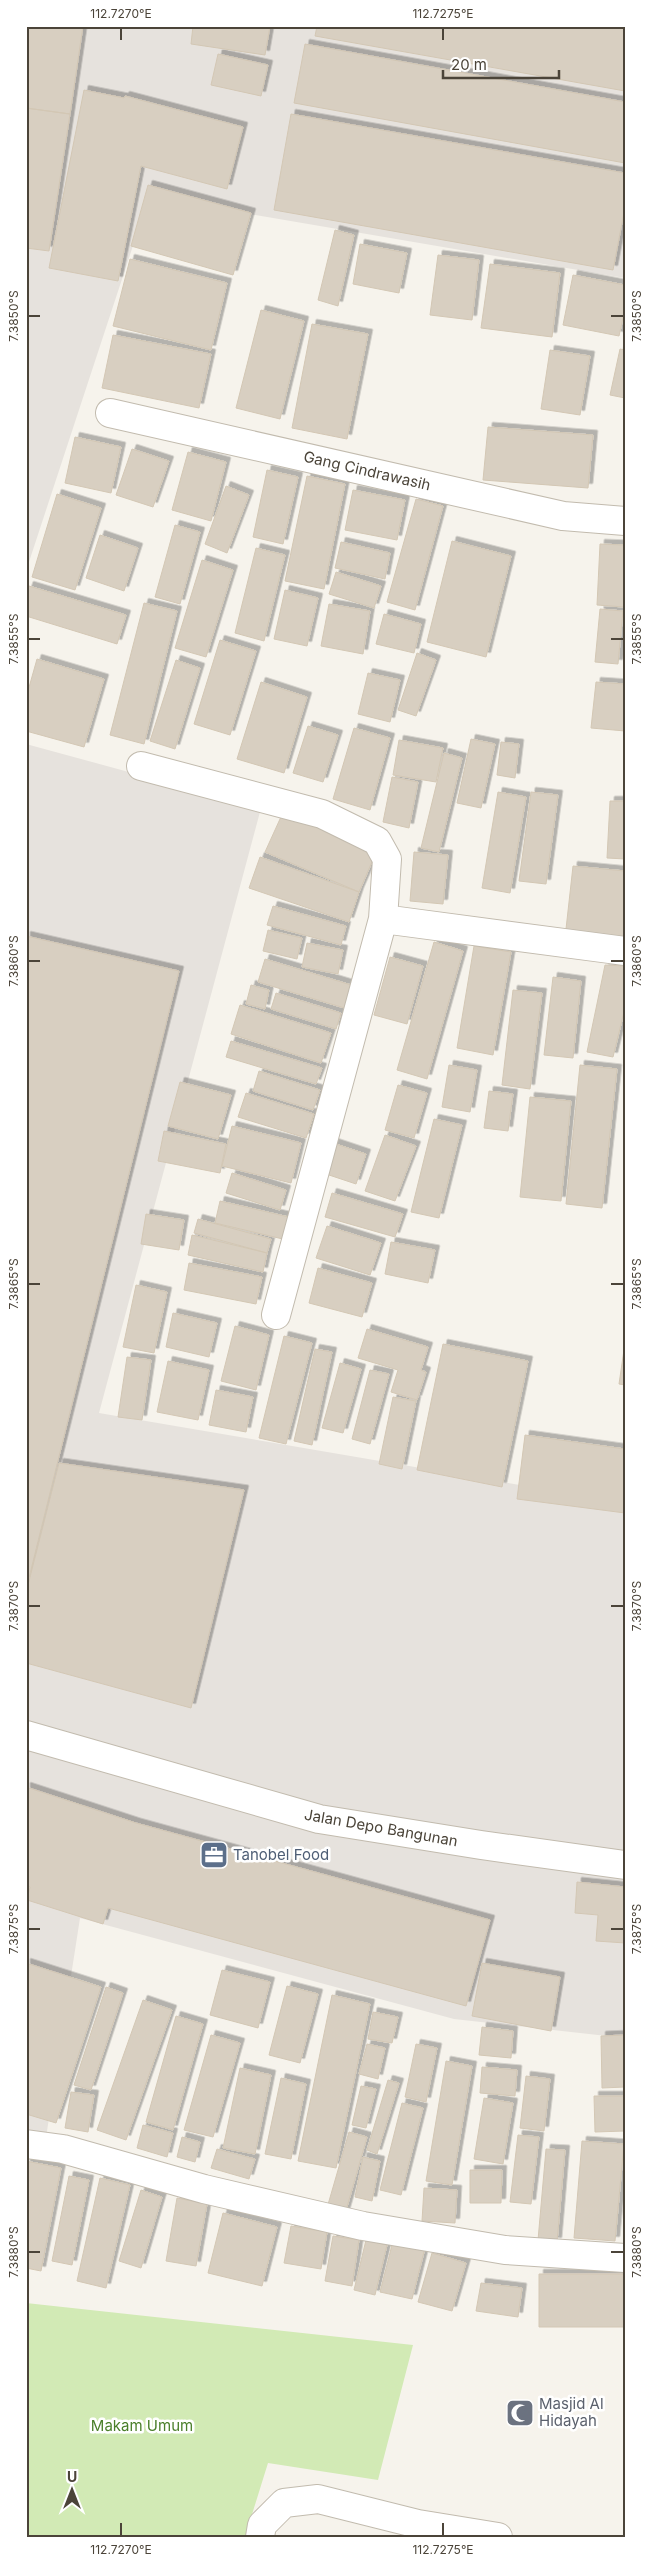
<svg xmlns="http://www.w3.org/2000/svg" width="651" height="2563" viewBox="0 0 651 2563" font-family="Inter,sans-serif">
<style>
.industrial{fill:#e6e2dd}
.green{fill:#d2eab5}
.building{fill:#d8cfc1;stroke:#d3c7b4;filter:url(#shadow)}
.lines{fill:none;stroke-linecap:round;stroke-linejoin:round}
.minor-casing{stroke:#c2bbae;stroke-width:30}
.minor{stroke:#fff;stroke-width:28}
.ticks{fill:none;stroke:#4b4439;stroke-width:2}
.labels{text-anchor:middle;stroke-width:5;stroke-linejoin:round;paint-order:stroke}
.street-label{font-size:15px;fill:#4b4439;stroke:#fff}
.service-label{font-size:15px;fill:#4e5e75;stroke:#fff;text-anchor:start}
.worship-label{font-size:15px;fill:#5b616d;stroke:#fff;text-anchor:start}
.park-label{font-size:15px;fill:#4a7f2a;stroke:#fff}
.neatline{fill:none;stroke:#4b4439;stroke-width:2}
.ticks-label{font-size:12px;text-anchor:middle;fill:#4b4439}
</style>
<defs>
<filter id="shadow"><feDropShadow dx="4.5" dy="-4.5" stdDeviation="0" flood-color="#0004"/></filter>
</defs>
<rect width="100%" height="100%" fill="#f6f3ec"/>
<path class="industrial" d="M26,26h599v252l-476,-81 -123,374z
M26,744l235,64 -162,605 526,90v535l-171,-19 -374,-101 -35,226 -19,-5z"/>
<path class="green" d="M26,2303l387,42 -35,135 -110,-17 -23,74h-219z"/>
<path class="building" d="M26,26h57l-13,88 -44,-6z
M193,26h77l-5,29 -74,-11z
M317,26h308v65l-310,-55z
M305,44l320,58v61l-331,-60z
M218,54l50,11 -7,31 -50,-11z
M84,90l40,8 1,-2 118,31 -16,62 -86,-23 -23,115 -69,-13z
M26,108l44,6 -21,137 -23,-3z
M291,114l334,59v34l-12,63 -339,-60z
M148,185l103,28 -18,62 -102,-29z
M335,230l19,5 -16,71 -20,-6z
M360,244l47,9 -8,40 -46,-9z
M438,255l41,5 -7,60 -42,-5z
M130,259l97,24 -16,67 -98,-24z
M490,264l70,9 -8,64 -71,-9z
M573,275l52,10v24l-6,27 -56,-11z
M261,310l43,11 -24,98 -44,-11z
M312,324l56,10 -21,105 -55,-11z
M113,335l98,19 -12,54 -97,-20z
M620,349l5,1v48l-15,-3z
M550,350l40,6 -10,59 -39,-6z
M488,427l105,8 -5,53 -105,-8z
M75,437l46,10 -10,46 -46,-10z
M132,449l37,12 -16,46 -37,-12z
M188,452l38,10 -15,59 -39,-11z
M267,470l31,7 -15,67 -30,-7z
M307,476l38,8 -21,105 -39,-8z
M226,486l23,9 -22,58 -22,-9z
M353,490l52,10 -8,40 -52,-10z
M57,494l44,14 -26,82 -43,-13z
M416,499l27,7 -28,104 -28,-8z
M175,525l25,7 -20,72 -25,-7z
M100,535l38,13 -14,43 -38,-13z
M452,541l59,15 -25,101 -59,-15z
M341,542l49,11 -5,26 -50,-11z
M600,544l25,1 -1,62 -27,-2z
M256,548l29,7 -21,86 -29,-8z
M202,560l31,10 -27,87 -31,-9z
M336,572l45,14 -7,22 -45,-14z
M29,586l97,29 -9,29 -91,-28v-21z
M285,590l33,8 -11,48 -33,-7z
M144,603l33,8 -33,133 -34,-9z
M329,604l41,7 -7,43 -42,-8z
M600,609l23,2 -5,53 -23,-2z
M384,614l37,10 -7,29 -38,-9z
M220,640l36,11 -26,84 -36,-11z
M417,653l19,7 -20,56 -18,-6z
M37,659l67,20 -20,68 -58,-16v-33z
M176,660l24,8 -25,81 -25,-8z
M368,673l32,7 -10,42 -32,-8z
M261,682l46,15 -23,76 -47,-14z
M596,682l29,2v47l-34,-3z
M308,726l30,9 -15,47 -30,-9z
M354,728l36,10 -20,72 -37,-11z
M471,739l24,5 -14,64 -24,-5z
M399,740l44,8 -7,34 -43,-7z
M501,742l18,2 -4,34 -18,-3z
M444,753l18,5 -23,94 -18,-4z
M392,777l26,5 -9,46 -26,-6z
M498,792l28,5 -16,96 -28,-5z
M531,792l27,3 -12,89 -27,-3z
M610,801h15v58l-18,-1z
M285,808l93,40 -19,44 -94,-40z
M414,852l34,3 -5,49 -33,-3z
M260,857l99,35 -10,30 -100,-34z
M573,866l52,5v73l-60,-6z
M273,906l73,20 -5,19 -74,-20z
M268,930l34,8 -5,21 -34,-8z
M26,936l153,35 -153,619z
M434,942l29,9 -36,128 -30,-9z
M307,943l36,7 -5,24 -36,-7z
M474,946l37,6 -18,103 -36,-7z
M390,957l33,9 -16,58 -33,-9z
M265,959l93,28 -7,23 -93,-28z
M605,965l20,1v42l-12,49 -26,-5z
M553,977l28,4 -8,77 -29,-3z
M251,985l18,5 -4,19 -19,-5z
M513,990l29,3 -12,96 -28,-4z
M276,993l65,20 -5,16 -65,-20z
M240,1005l91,28 -10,30 -90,-29z
M231,1041l91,27 -6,16 -90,-27z
M449,1065l28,5 -7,42 -28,-5z
M580,1065l37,4 -15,139 -36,-4z
M259,1071l61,19 -7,20 -60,-19z
M180,1082l51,13 -13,44 -50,-13z
M398,1085l29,8 -13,45 -29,-8z
M489,1091l24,3 -5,37 -24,-3z
M246,1093l68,21 -8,24 -68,-21z
M530,1097l41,4 -10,100 -41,-4z
M434,1119l28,6 -23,93 -28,-6z
M232,1126l69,17 -10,40 -69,-17z
M164,1131l62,13 -6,29 -62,-12z
M385,1135l31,11 -21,55 -30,-10z
M333,1143l33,11 -10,30 -33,-11z
M232,1173l54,17 -6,20 -54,-17z
M332,1193l71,21 -8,23 -70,-20z
M220,1201l73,17 -6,22 -72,-17z
M146,1214l38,6 -5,30 -38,-6z
M198,1219l73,20 -4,14 -73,-20z
M327,1226l54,17 -11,32 -54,-17z
M192,1235l75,18 -4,19 -75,-17z
M391,1242l44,8 -7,33 -43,-9z
M189,1263l73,14 -6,27 -72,-14z
M318,1268l54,15 -10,34 -53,-14z
M136,1285l31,7 -13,61 -31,-6z
M173,1313l44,10 -8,34 -43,-10z
M235,1326l34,9 -13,55 -35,-9z
M367,1329l61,18 -7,23 5,2 -9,28 -26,-8 7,-22 -40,-12z
M284,1336l28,7 -26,101 -27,-6z
M625,1343v42l-6,-1z
M443,1344l85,17 -26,126 -85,-17z
M315,1349l17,3 -20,93 -18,-4z
M127,1357l24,3 -9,60 -24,-3z
M168,1361l41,9 -11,50 -41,-8z
M340,1363l21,6 -18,64 -21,-5z
M370,1370l19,4 -19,70 -18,-5z
M216,1390l37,7 -7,35 -37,-7z
M393,1397l23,4 -14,68 -23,-5z
M525,1435l100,14v64l-108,-14z
M59,1463l185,27 -53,218 -165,-45v-70z
M26,1787l110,36 354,97 -24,86 -358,-98 -5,16 -76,-24 3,-13 -4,-1z
M577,1882l48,5v56l-29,-2 2,-26 -23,-2z
M26,1963l75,24 -45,136 -30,-9z
M482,1963l78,14 -9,54 -79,-15z
M222,1970l48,12 -12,46 -48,-13z
M287,1986l31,8 -18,69 -31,-8z
M106,1987l17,6 -32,97 -17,-5z
M332,1995l38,9 -34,164 -38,-7z
M143,2000l29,10 -46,130 -29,-10z
M373,2012l25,5 -6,26 -24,-4z
M176,2016l27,8 -30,106 -27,-8z
M482,2027l31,4 -2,27 -32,-3z
M211,2035l29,8 -27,94 -29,-7z
M625,2035v52l-23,1 -1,-52z
M367,2044l18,4 -7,31 -19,-5z
M416,2044l21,4 -11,54 -21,-5z
M446,2061l26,5 -20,119 -26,-4z
M482,2067l35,3 -2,26 -35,-3z
M240,2068l31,7 -16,79 -32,-6z
M526,2076l24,3 -6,52 -24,-3z
M281,2078l25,6 -15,75 -26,-5z
M388,2080l11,3 -22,71 -10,-4z
M361,2086l15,3 -10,39 -14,-3z
M71,2092l23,3 -6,37 -23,-4z
M594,2096h31v35l-30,1z
M484,2098l29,5 -10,61 -29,-5z
M402,2103l21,5 -22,87 -21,-5z
M143,2125l30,8 -6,24 -30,-9z
M349,2132l18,5 -22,77 -18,-6z
M518,2135l21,2 -8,67 -21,-2z
M182,2137l18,5 -5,20 -18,-5z
M582,2141l42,3 -9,97 -41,-3z
M217,2149l38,10 -6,20 -38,-11z
M546,2149l19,1 -8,92 -19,-2z
M363,2157l17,4 -8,40 -17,-4z
M26,2161l35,7 -20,103 -15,-3z
M470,2170h32l-1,33h-31z
M69,2176l20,4 -17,85 -20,-4z
M100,2178l30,7 -24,103 -29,-7z
M424,2188l33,2 -2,33 -33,-2z
M141,2190l21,7 -21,71 -22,-7z
M177,2198l30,6 -11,62 -30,-5z
M223,2213l54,14 -15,59 -54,-13z
M291,2226l36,6 -6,37 -37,-6z
M333,2236l26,4 -7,46 -27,-5z
M366,2240l21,5 -12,50 -21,-5z
M393,2241l32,7 -13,51 -32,-7z
M432,2253l34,10 -14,48 -34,-9z
M539,2274h86v53h-86z
M481,2283l41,5 -4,29 -42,-6z"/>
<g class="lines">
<defs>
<path id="minor" d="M110,413l453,103 62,5
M141,766l181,48 55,27 10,18 -4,60
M276,1315l107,-396 242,32
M26,1735l293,84 162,26 144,20
M26,2144l37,5 141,40 159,37 142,24 120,8
M260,2537l2,-12 22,-22 34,-4 100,25 80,13"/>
</defs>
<use href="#minor" class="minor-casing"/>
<use href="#minor" class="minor"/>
</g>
<path class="ticks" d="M121,28v12M443,28v12M28,316h12M611,316h13M28,639h12M611,639h13M28,961h12M611,961h13M28,1284h12M611,1284h13M28,1606h12M611,1606h13M28,1929h12M611,1929h13M28,2252h12M611,2252h13M121,2523v13M443,2523v13"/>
<defs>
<symbol id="office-square" viewBox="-11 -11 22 22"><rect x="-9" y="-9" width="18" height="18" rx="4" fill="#5c6f8a" stroke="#fff"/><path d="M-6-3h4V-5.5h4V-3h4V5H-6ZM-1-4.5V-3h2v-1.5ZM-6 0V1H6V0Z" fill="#fff"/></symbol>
<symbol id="mosque-square" viewBox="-11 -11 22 22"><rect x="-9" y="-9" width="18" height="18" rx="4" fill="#6b7280" stroke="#fff"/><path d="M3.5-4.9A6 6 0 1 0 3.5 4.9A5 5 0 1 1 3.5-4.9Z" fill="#fff"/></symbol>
</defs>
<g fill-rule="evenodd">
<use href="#office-square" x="198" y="1839" width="32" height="32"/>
<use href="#mosque-square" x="504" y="2397" width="32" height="32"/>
</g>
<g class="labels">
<g class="street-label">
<text transform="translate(367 471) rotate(13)" y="5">Gang Cindrawasih</text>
<text transform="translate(381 1828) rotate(10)" y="5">Jalan Depo Bangunan</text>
</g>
<g class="service-label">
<text x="233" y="1860">Tanobel Food</text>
</g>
<g class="worship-label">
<text x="539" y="2409">Masjid Al<tspan x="539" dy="17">Hidayah</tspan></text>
</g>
<g class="park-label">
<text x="142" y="2431">Makam Umum</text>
</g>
</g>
<rect width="651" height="2563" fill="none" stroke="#ffffff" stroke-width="55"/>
<g transform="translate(72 2490)" stroke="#ffffff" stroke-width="4" paint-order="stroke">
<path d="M0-4L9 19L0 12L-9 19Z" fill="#4b4439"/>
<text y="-8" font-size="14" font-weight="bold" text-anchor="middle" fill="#4b4439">U</text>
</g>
<path d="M443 70v8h116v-8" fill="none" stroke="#4b4439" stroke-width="2.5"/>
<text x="451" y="70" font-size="15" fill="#4b4439" stroke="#ffffff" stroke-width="4" paint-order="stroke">20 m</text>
<rect x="28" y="28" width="596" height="2508" class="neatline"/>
<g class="ticks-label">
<text x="121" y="18">112.7270°E</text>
<text x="443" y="18">112.7275°E</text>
<text transform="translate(14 316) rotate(-90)" y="4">7.3850°S</text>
<text transform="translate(637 316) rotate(-90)" y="4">7.3850°S</text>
<text transform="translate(14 639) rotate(-90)" y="4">7.3855°S</text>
<text transform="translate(637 639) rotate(-90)" y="4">7.3855°S</text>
<text transform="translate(14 961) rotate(-90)" y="4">7.3860°S</text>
<text transform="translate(637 961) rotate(-90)" y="4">7.3860°S</text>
<text transform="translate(14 1284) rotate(-90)" y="4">7.3865°S</text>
<text transform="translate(637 1284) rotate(-90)" y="4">7.3865°S</text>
<text transform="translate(14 1606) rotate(-90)" y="4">7.3870°S</text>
<text transform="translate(637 1606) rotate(-90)" y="4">7.3870°S</text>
<text transform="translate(14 1929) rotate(-90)" y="4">7.3875°S</text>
<text transform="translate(637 1929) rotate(-90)" y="4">7.3875°S</text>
<text transform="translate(14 2252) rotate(-90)" y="4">7.3880°S</text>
<text transform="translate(637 2252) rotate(-90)" y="4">7.3880°S</text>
<text x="121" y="2554">112.7270°E</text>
<text x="443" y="2554">112.7275°E</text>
</g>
</svg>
